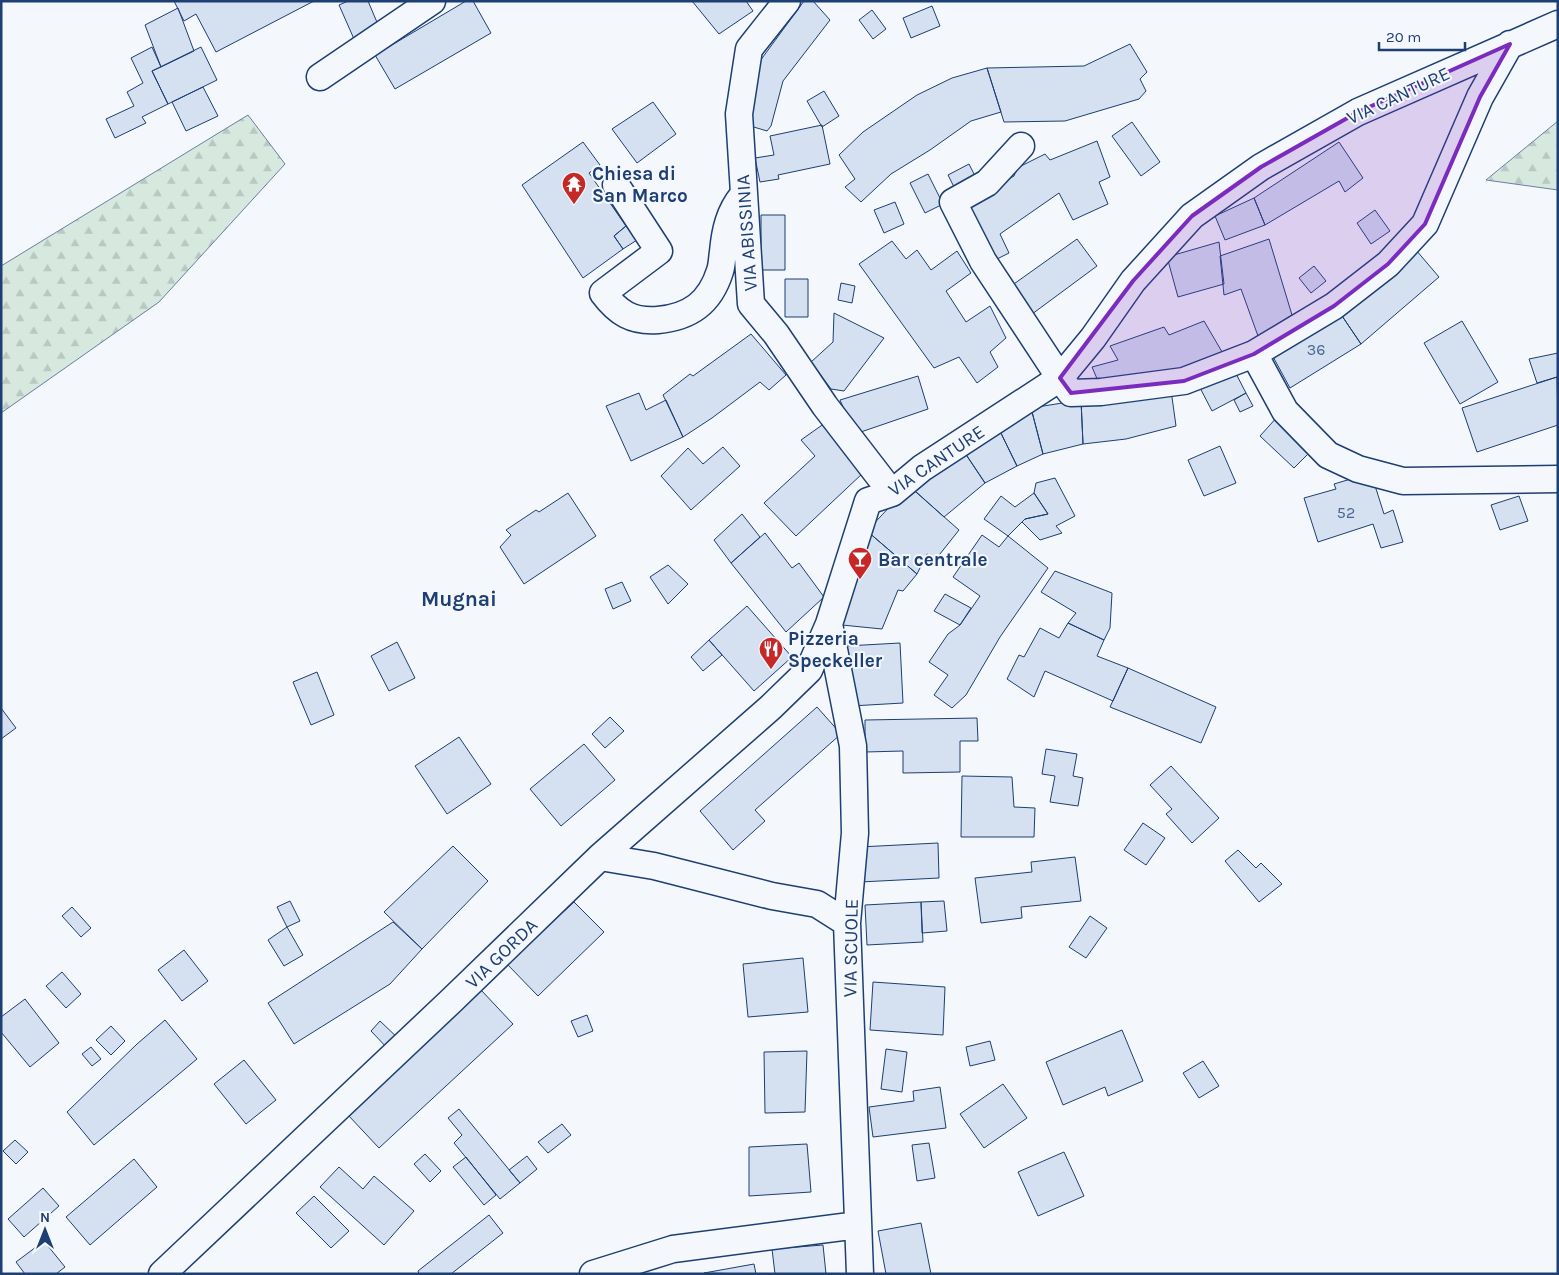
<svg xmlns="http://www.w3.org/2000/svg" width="1559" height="1275" viewBox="0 0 1559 1275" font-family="Karla,sans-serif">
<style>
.forest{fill:url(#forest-firs);stroke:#687fa3}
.building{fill:#d5e0f0;stroke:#1d3f73}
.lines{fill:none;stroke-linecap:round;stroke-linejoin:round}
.minor-casing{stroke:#1d3f73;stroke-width:29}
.minor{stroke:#f4f7fb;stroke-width:26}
.marked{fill:#7b2cbf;fill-opacity:0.2;stroke:#7b2cbf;stroke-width:4;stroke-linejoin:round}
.labels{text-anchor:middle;stroke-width:4;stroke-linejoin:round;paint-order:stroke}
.number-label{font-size:16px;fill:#4b6792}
.street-label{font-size:19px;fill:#1d3f73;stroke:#f4f7fb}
.poi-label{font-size:19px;font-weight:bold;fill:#1d3f73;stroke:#f4f7fb;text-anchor:start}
.quarter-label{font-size:21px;font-weight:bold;fill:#1d3f73;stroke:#f4f7fb}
</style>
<defs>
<pattern id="forest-firs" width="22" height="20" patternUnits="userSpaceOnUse" patternTransform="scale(1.25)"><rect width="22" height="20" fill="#d7e8df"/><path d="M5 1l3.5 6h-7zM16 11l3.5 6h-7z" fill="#b8c8c3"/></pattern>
</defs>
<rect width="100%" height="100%" fill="#f4f7fb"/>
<path class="forest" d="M248,115l37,49 -126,138 -158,111v-147z
M1558,121v69l-72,-10z"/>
<path class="building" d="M174,1h140l-98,51 -20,-38 -12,7z
M348,1h20l11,26 -25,12 -15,-34z
M466,1h7l18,32 -96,56 -20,-34z
M692,1h54l7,10 -34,23z
M804,1h9l17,19 -47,61 -12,45 -4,5 -20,-6 13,-64z
M932,6l8,20 -29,12 -8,-20z
M178,8l16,43 -33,16 -16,-42z
M872,10l14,19 -13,10 -14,-19z
M1130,44l17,28 -7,7 6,12 -7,8 -74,22 -61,1 -17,-54 97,-2z
M152,47l9,20 -9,4 16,33 -26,13 4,6 -31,15 -9,-19 28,-13 -7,-14 16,-9 -12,-25z
M201,47l16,33 -49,24 -16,-33z
M987,68l14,44 -30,9 -41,29 -39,24 -30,28 -16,-15 10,-8 -16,-24 24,-23 54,-37 35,-17z
M203,87l15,29 -32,15 -14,-29z
M824,91l15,25 -17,11 -15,-26z
M653,102l23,32 -39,29 -25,-34z
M1132,122l28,40 -19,14 -29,-40z
M822,125l8,39 -52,11 1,4 -19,3 -5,-24 19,-3 -4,-19z
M1097,141l13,36 -11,5 9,22 -35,16 -14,-27 -59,41 9,19 -20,10 -28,-55 53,-32 3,-8 28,-14 5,6z
M583,142l17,23 -11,8 37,53 -12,10 9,13 -40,29 -61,-93z
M1339,142l24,36 -18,14 -6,-11 -74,44 -11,-27z
M969,164l8,16 -21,11 -8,-16z
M928,174l15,30 -18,9 -15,-30z
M1254,198l11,27 -40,15 -10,-24z
M895,202l9,22 -20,9 -10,-23z
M1375,210l15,21 -19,13 -14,-21z
M761,215h24v55h-24z
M626,226l11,14 -14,9 -9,-13z
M1077,239l20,27 -73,54 -20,-29z
M1269,239l23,76 -34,21 -17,-47 -17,6 -4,-39z
M892,241l14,18 11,-9 14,20 26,-19 14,22 -25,18 20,31 24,-16 16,32 -16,14 8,15 -21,16 -18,-26 -25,11 -75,-104z
M1219,242l5,42 -46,13 -11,-40z
M1416,250l23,27 -78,67 -23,-34z
M1314,266l12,15 -15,12 -12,-15z
M785,279h23v38h-23z
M841,283l14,3 -3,17 -14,-3z
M1338,310l23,34 -71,44 -19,-35z
M834,313l50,25 -40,53 -13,-2 -20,-27 22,-20z
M1204,321l21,36 -124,31 -9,-21 26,-7 -8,-14 54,-19 5,8z
M1462,321l36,61 -38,22 -36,-61z
M751,334l35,41 -17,15 -9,-8 -48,36 -29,19 -20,-42 27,-21 3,2z
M1558,353v28l-1,-4 -20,6 -8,-24z
M1231,364l15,29 -34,18 -15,-29z
M918,376l10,33 -73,25 -15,-34z
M1557,377l1,48 -81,27 -15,-44z
M1171,390l5,36 -50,13 -43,5 -2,-44z
M639,393l7,17 20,-10 17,37 -52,24 -25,-55z
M1246,393l7,13 -13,6 -6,-12z
M1081,400l2,44 -40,10 -12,-46z
M1031,408l12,46 -26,12 -21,-43z
M1278,416l35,33 -19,19 -34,-32z
M825,423l38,50 -67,63 -32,-33 51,-47 -14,-16z
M996,423l21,43 -32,17 -24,-36z
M1220,446l16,37 -32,13 -16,-36z
M723,447l17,19 -49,44 -30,-34 27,-28 15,16z
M961,447l24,36 -41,34 -31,-28z
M1371,473l13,41 9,-4 10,32 -22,6 -8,-24 -55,18 -14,-44 32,-9 -2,-5z
M1055,478l20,38 -19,10 6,7 -22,7 -18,-18 3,-3 23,-5 -14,-21 2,-10z
M909,486l50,44 -23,29 -9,-5 -10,20 -50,-43z
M568,493l28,43 -72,48 -24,-37 11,-12 -5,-5 30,-20 3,2z
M1034,493l14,21 -23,5 -17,17 -24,-17 17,-23 14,11z
M1519,496l9,25 -28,9 -9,-25z
M742,514l18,23 -29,26 -17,-23z
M867,531l50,43 -14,17 -5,-1 -16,39 -40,-4z
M765,533l27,35 7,-5 25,34 -38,35 -55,-69z
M982,535l17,12 9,-11 40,32 -48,69 -34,58 -14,13 -18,-13 14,-20 -19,-13 19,-28 12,-9 20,-29 -27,-19z
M668,565l20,19 -20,20 -18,-27z
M1055,571l57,22 -2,35 -6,12 -36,-17 8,-10 -35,-21z
M622,582l9,19 -18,8 -8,-20z
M945,594l26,14 -11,17 -26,-14z
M747,606l45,51 -38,34 -45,-51z
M1068,623l36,17 -7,16 31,12 -15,33 -68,-30 -11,26 -27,-18 12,-24 5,2 16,-29 19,10z
M709,640l13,15 -19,16 -12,-14z
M397,642l18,36 -26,13 -18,-35z
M900,643l3,60 -52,3 -5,-60z
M1128,668l88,39 -15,36 -91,-36z
M317,672l17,43 -23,10 -18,-43z
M817,707l24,27 -86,76 10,11 -32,29 -33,-39z
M1,708l15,20 -15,11z
M610,717l14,14 -19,17 -13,-14z
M977,718l1,23h-18v31l-57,1v-22l-38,1v-32z
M459,737l32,47 -44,30 -32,-48z
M584,744l31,36 -54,46 -31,-37z
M1046,749l31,5 -4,22 10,2 -5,28 -28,-4 5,-26 -13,-2z
M1171,766l48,52 -27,25 -26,-29 6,-5 -22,-24z
M962,776l50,1 2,30 21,1 -1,29h-73z
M1143,823l22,15 -19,27 -22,-15z
M938,843l1,35 -79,4 -1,-35z
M453,846l35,35 -66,68 -38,-37z
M1238,850l18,18 5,-5 21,21 -23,18 -34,-41z
M1075,857l6,44 -60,6 1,11 -41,5 -6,-45 57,-6 -1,-10z
M290,901l10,20 -13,6 -10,-20z
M944,901l3,30 -25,2 -1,-31z
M574,902l30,30 -66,64 -31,-32z
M921,902l2,40 -56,3 -2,-40z
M72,907l19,21 -10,9 -19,-21z
M1090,916l17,12 -21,30 -17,-11z
M393,922l29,27 -32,35 -96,60 -26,-41z
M287,927l16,28 -19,11 -16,-26z
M184,950l24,31 -26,20 -24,-31z
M803,958l5,54 -60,5 -5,-53z
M62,972l19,22 -15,14 -20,-22z
M873,982l72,5 -2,48 -73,-5z
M481,990l32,34 -134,124 -31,-33z
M25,999l34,44 -29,24 -29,-35v-15z
M587,1015l6,16 -15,6 -7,-16z
M165,1020l32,39 -103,86 -27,-33 70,-68z
M380,1021l21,20 -11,10 -19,-20z
M111,1026l14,15 -14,14 -15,-15z
M1122,1030l21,51 -35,15 -3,-9 -42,18 -17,-43z
M990,1041l5,19 -25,6 -4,-19z
M91,1047l10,12 -9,7 -10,-12z
M886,1049l21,3 -5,40 -21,-3z
M807,1051l-2,61 -40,1 -1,-61z
M244,1060l32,40 -30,24 -32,-40z
M1203,1061l16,25 -20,12 -16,-25z
M1003,1084l24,34 -43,30 -24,-34z
M940,1087l6,41 -73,9 -4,-30 45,-6 -1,-10z
M459,1109l61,74 -20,16 -46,-56 8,-8 -14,-17z
M562,1124l9,11 -23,18 -10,-11z
M15,1140l13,12 -12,12 -13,-13z
M929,1143l6,35 -18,3 -5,-36z
M807,1144l4,48 -62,4v-49z
M1064,1152l20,44 -46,20 -20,-44z
M425,1154l16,17 -11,11 -16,-18z
M527,1156l10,13 -17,14 -11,-13z
M466,1157l30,38 -12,10 -31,-38z
M134,1159l23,28 -67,58 -24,-28z
M339,1167l24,22 11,-13 40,35 -30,34 -64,-58z
M43,1188l16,18 -35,31 -16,-18z
M314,1196l35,35 -18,17 -35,-35z
M489,1215l14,18 -52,41h-32l-1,-3z
M921,1223l10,51h-45l-8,-43z
M44,1241l21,26 -9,7h-31l-9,-12z
M823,1245l3,29h-51l-3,-25z
M754,1264l2,10 -52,-1z"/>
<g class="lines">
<defs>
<path id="minor" d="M787,1l-38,48 -10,65 12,190 25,30 49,72 67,87
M320,77l112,-76
M1021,146l-34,37 -34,19 30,59 77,117 11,15 30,-1 83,-11 70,-27 80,-48 54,-42 37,-40 55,-127 30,-53
M616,185l43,66 -56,42c15,20 29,29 55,27 32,-3 52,-17 62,-49 2,-6 2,-13 3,-19 2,-22 6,-40 20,-57
M1254,354l31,57 43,44 30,14 45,12 155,-2
M829,624l24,122 2,87 -8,90 13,351
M600,857l54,9 118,30 45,8 30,19
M162,1274l289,-273 149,-144 171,-150 38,-37 20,-46 39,-123 24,-8 30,-25 138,-90 33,-40 40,-57 59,-65 69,-49 97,-55 200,-88
M593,1274l80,-25 185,-24"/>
</defs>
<use href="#minor" class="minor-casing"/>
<use href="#minor" class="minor"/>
</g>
<path class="marked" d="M1510,44l-30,53 -55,127 -37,40 -54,42 -80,48 -70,27 -113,12 -11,-15 73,-97 59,-65 69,-49 97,-55z"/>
<defs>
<symbol id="temple-pin" viewBox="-11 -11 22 30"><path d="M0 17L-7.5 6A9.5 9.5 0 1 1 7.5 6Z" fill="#c62828" stroke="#f4f7fb"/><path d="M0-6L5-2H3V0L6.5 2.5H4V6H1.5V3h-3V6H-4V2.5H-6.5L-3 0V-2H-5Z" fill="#fff"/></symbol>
<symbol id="bar-pin" viewBox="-11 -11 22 30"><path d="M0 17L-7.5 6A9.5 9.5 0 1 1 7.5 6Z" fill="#c62828" stroke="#f4f7fb"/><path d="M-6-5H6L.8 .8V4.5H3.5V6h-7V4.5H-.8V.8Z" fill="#fff"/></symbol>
<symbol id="restaurant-pin" viewBox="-11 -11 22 30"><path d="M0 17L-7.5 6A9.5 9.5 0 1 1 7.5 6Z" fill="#c62828" stroke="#f4f7fb"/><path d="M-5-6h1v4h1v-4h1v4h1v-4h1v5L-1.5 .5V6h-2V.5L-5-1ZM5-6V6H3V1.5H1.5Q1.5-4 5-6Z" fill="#fff"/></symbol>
</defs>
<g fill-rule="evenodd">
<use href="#temple-pin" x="560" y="170" width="28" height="38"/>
<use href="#bar-pin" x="846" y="545" width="28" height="38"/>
<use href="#restaurant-pin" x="757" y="635" width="28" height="38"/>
</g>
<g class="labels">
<g class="number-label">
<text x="1316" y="355">36</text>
<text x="1346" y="518">52</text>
</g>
<g class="street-label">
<text transform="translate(1398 95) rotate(-25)" y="7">VIA CANTURE</text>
<text transform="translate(746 233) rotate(-94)" y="7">VIA ABISSINIA</text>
<text transform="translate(936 460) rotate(-34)" y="7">VIA CANTURE</text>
<text transform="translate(850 948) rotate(-89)" y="7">VIA SCUOLE</text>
<text transform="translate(501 953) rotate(-44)" y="7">VIA GORDA</text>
</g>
<g class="poi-label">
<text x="592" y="180">Chiesa di<tspan x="592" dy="22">San Marco</tspan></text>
<text x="878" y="566">Bar centrale</text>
<text x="788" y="645">Pizzeria<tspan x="788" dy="22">Speckeller</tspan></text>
</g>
<g class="quarter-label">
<text x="459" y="606">Mugnai</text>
</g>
</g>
<rect width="1559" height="1275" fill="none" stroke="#1d3f73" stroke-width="5"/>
<g transform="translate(45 1230)" stroke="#f4f7fb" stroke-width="4" paint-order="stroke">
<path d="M0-4L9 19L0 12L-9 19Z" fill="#1d3f73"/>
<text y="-8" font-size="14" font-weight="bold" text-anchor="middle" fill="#1d3f73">N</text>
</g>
<path d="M1379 42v8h86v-8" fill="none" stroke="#1d3f73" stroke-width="2.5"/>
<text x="1386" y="42" font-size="15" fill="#1d3f73" stroke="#f4f7fb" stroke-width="4" paint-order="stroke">20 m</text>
</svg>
